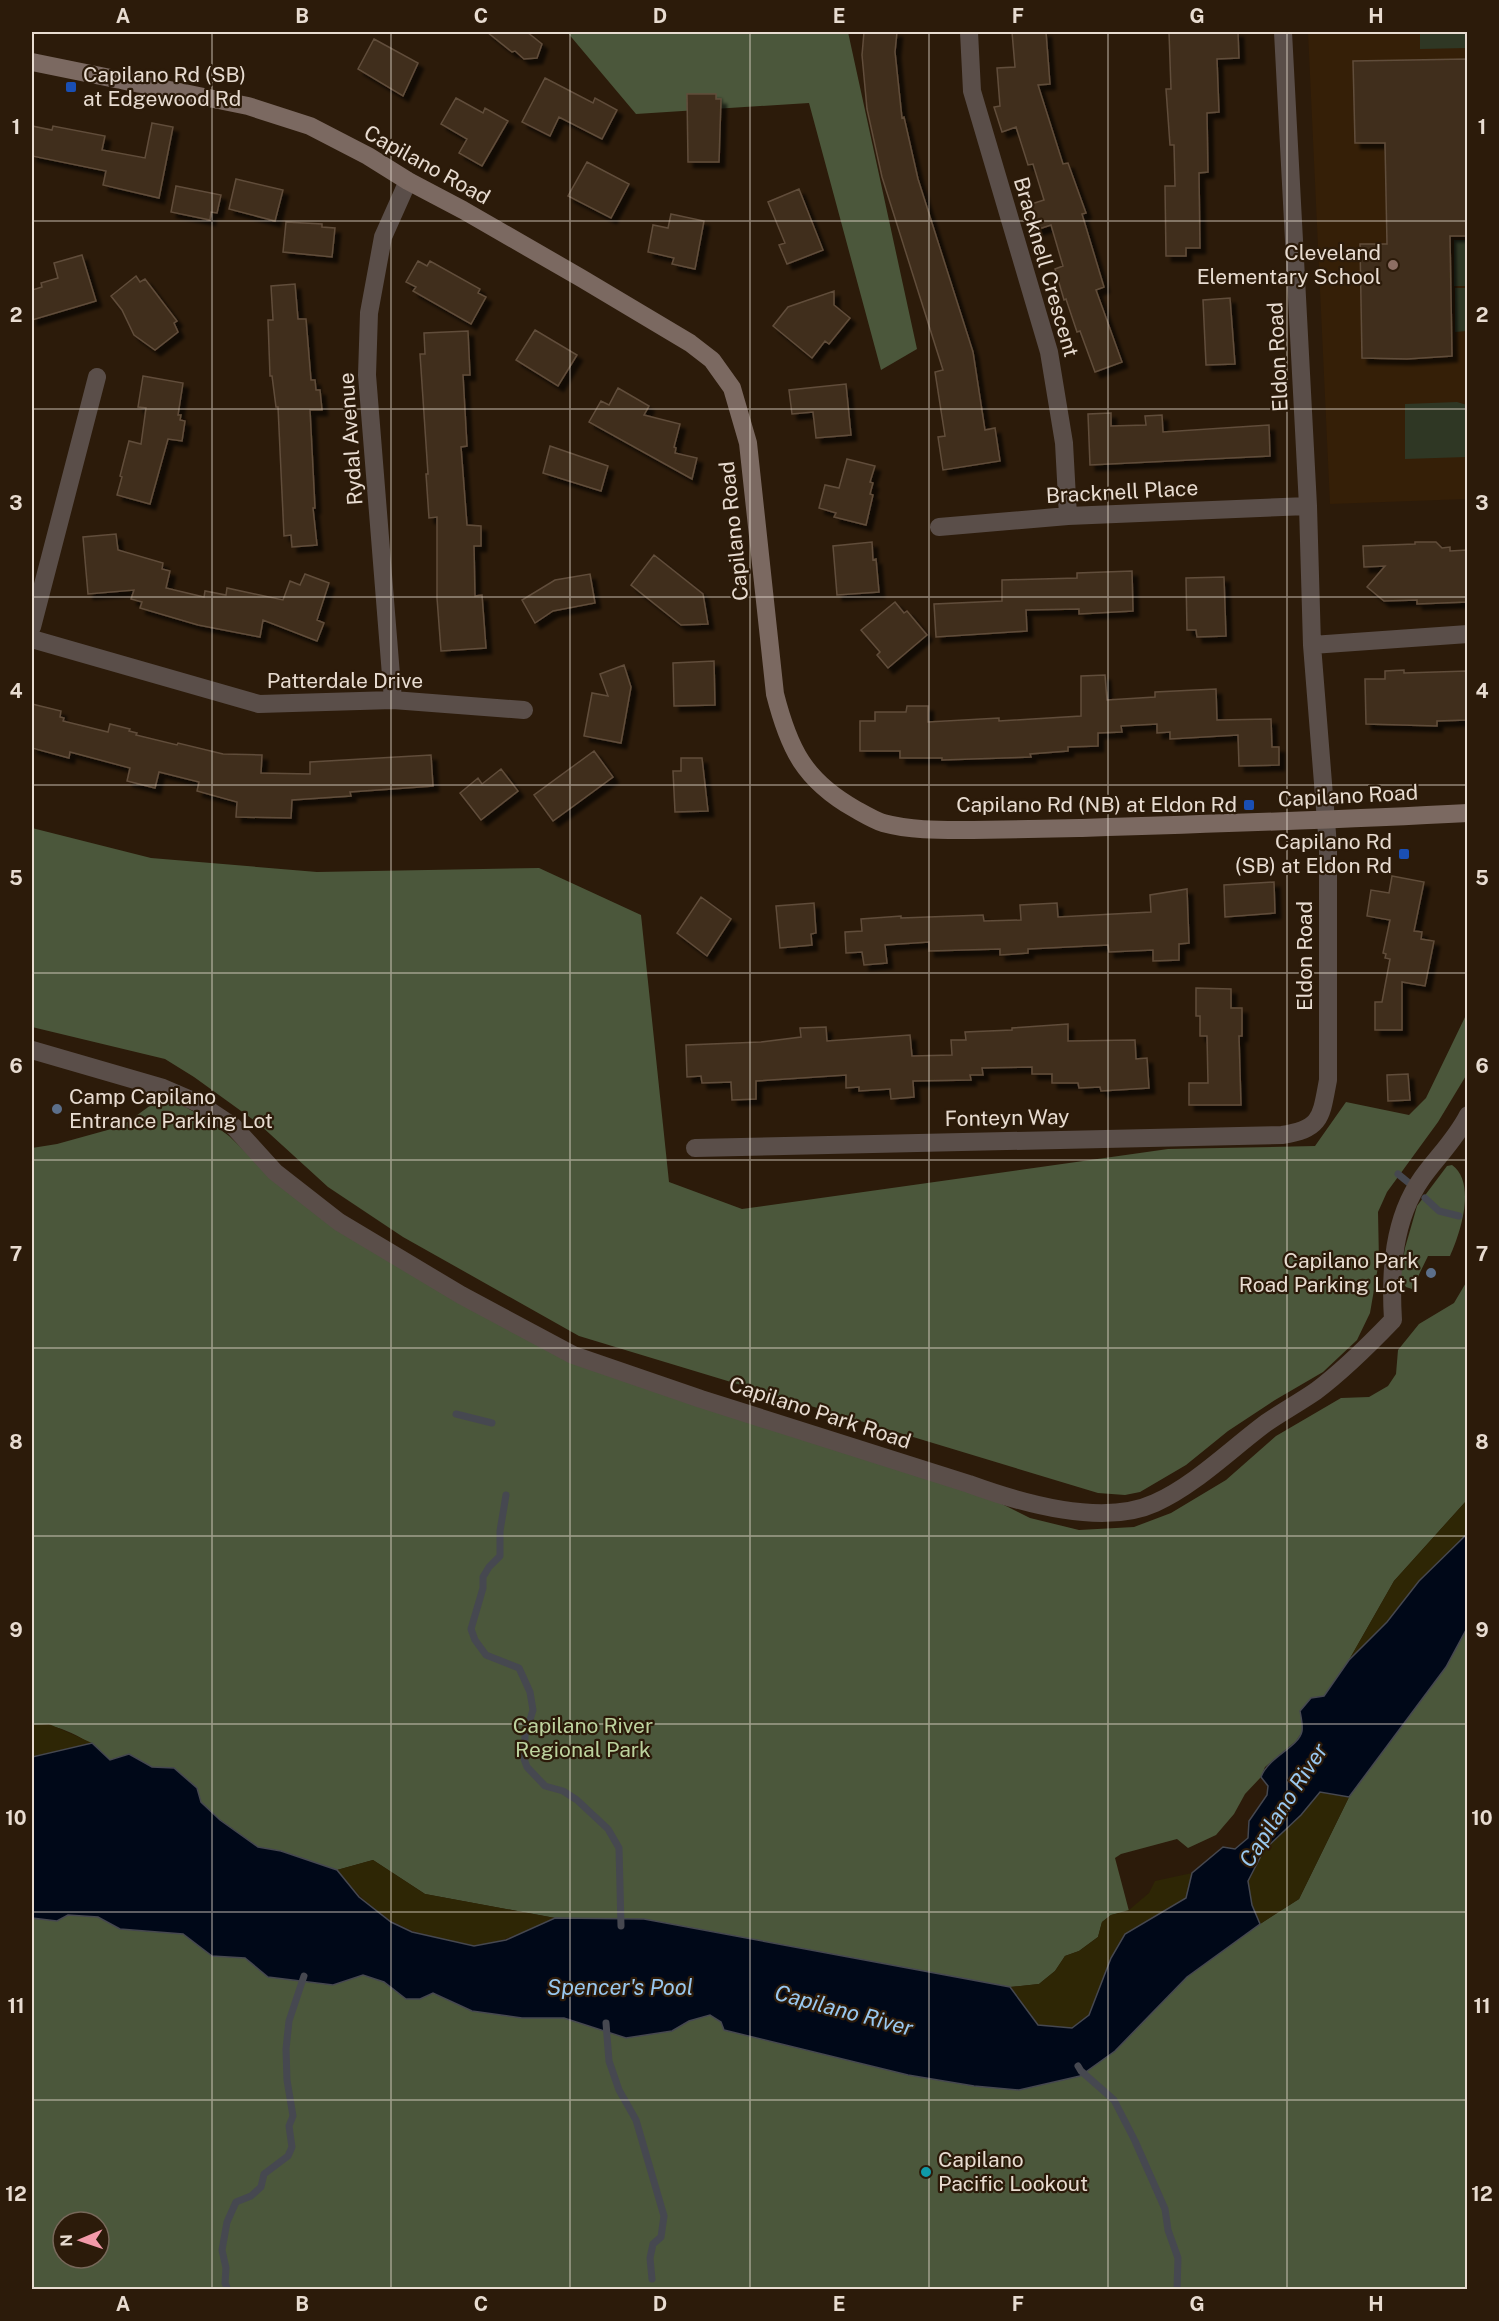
<svg xmlns="http://www.w3.org/2000/svg" width="1499" height="2321" viewBox="0 0 1499 2321" font-family="'Public Sans',sans-serif">
<style>
.built{fill:#351f07}
.green{fill:#2f3724}
.forest{fill:#4b573b;fill-rule:evenodd}
.sand{fill:#2e2605}
.water{fill:#000818;stroke:#464850;stroke-width:1.5}
.lines{fill:none;stroke-linecap:round;stroke-linejoin:round}
.stream{stroke:#464850;stroke-width:7}
.building{fill:#402e1c;stroke:#614d3b;stroke-width:1.5;filter:url(#shadow)}
.minor{stroke:#5a4e49;stroke-width:18}
.secondary{stroke:#7b6961;stroke-width:18}
.grid{fill:none;stroke:#e8dcd1;stroke-width:1.5;stroke-opacity:0.55}
.transit-dot{fill:#1a4fb4;stroke:#2c1b0a;stroke-width:2}
.education-dot{fill:#8d6e63;stroke:#2c1b0a;stroke-width:2}
.service-dot{fill:#5c6f8a;stroke:#2c1b0a;stroke-width:2}
.culture-dot{fill:#0f9aa8;stroke:#2c1b0a;stroke-width:2}
.labels{text-anchor:middle;stroke-width:4.5;stroke-linejoin:round;paint-order:stroke}
.poi-label{font-size:21px;fill:#e8dcd1;stroke:#2c1b0a;text-anchor:end}
.street-label{font-size:21px;fill:#e8dcd1;stroke:#2c1b0a}
.park-label{font-size:21px;fill:#bdd39e;stroke:#2c1b0a}
.water-label{font-size:22px;font-style:italic;fill:#99c8f0;stroke:#2c1b0a}
.neatline{fill:none;stroke:#e8dcd1;stroke-width:2}
.grid-label{font-size:20px;text-anchor:middle;font-weight:bold;fill:#e8dcd1}
</style>
<defs>
<filter id="shadow"><feDropShadow dx="5.5" dy="5.5" stdDeviation="1.5" flood-color="#0009"/></filter>
</defs>
<rect width="100%" height="100%" fill="#2c1b0a"/>
<path class="built" d="M1308,32h159v467l-137,5z"/>
<path class="green" d="M1420,32h47v16l-47,1z
M1454,240h13v46h-13z
M1455,288h12v43l-12,1z
M1457,402l10,3v52l-62,2v-55z"/>
<path class="forest" d="M567,32h281l69,317 -36,21 -72,-267 -173,11z
M32,828l119,30 166,14 222,-4 102,47 28,267 73,27 426,-60 147,-3 31,-44 63,13 17,-17 41,-85v61l-29,48 -51,70 -9,20 1,49 -9,52 -13,27 -34,32 -48,28 -47,31 -42,34 -46,27 -15,3 -27,-2 -519,-157 -176,-99 -75,-50 -69,-63 -65,-47 -29,-18 -133,-32z
M174,1101l28,15 27,20 53,51 242,150 454,155 52,26 49,12 55,-3 37,-14 55,-33 50,-44 65,-38 28,-1 19,-11 8,-12 2,-24 21,-26 35,-21 13,-22v219l-73,81 -45,79 -25,36 -13,2 -9,34 -6,9 -31,26 -4,10 -16,17 -11,20 -18,21 -28,13 -11,-9 -56,15 -6,4 14,53 -18,4 -9,7 -4,15 -19,14 -14,5 -10,15 -16,13 -29,3 -366,-68 -89,-1 -130,-24 -52,-34 -36,10 -56,-19 -23,-4 -39,-28 -18,-17 -5,-14 -22,-20 -22,-1 -23,-13 -19,6c-21,-20 -49,-37 -78,-35v-577l25,-4 65,-18 29,-21z
M1452,1165c25,18 8,69 -2,91h-22l-16,33 -6,-2 -6,-9 5,-30 12,-42 30,-40z
M1467,1628v661l-1435,1v-372l25,3 11,-6 30,2 22,12 63,5 29,22 33,2 23,19 64,8 31,-10 21,7 22,17h14l13,-6 39,18 50,7h42l62,20 46,-7 17,-10 21,-6 11,7 3,8 184,45 66,11 45,4 61,-14 35,-25 72,-74 73,-53 39,-25 50,-102 97,-130zM63,2222h36v36h-36z"/>
<path class="sand" d="M1467,1500v128l-21,39 -97,-7 45,-79z
M49,1724l43,19 -60,14v-32z
M1320,1792l29,5 -50,102 -39,25 -8,-19 -4,-24 16,-31 37,-35z
M373,1860l52,34 130,24c-25,11 -50,24 -78,27 -9,2 -22,-3 -31,-5 -56,-13 -73,-27 -109,-70z
M1192,1873l-6,25 -22,15 -53,45 -22,57 -17,13 -34,-3 -28,-38 29,-3 16,-13 10,-15 14,-5 19,-14 4,-15 9,-7 18,-5 20,-17 6,-12z"/>
<path class="water" d="M1467,1534v94l-21,39 -97,130 -29,-5 -19,23 -37,35 -16,31 4,24 8,19 -73,53 -72,74 -35,25 -61,14 -45,-4 -66,-11 -184,-45 -3,-8 -11,-7 -21,6 -17,10 -46,7 -62,-20h-42l-50,-7 -39,-18 -13,6h-14l-22,-17 -21,-7 -30,10 -65,-8 -23,-19 -33,-2 -29,-22 -63,-5 -22,-12 -30,-2 -11,6 -25,-3v-161l60,-14 18,17 19,-6 23,13 22,1 23,20 4,14 19,18 38,27 23,4 56,19 22,27 32,25 21,10 62,14 32,-6 49,-22 89,1 366,68 28,38 34,3 17,-13 22,-57 14,-24 61,-36 6,-25 31,-26 12,2 13,-11 1,-17 18,-26 1,-9 -7,-9c7,-20 38,-30 41,-46 1,-6 -1,-14 -2,-20l11,-13 13,-2 25,-36 38,-38 32,-41z"/>
<g class="lines">
<path class="stream" d="M1398,1174l11,9
M1425,1198l14,13 20,5
M456,1414l36,9
M506,1495l-6,36v25l-11,11 -6,10v11l-12,41 4,11 11,15 33,13 11,24 3,18 -8,26 -1,23 3,8 18,19 18,5 14,9 31,29 11,19 2,78
M606,2023l3,38 10,29 17,30 28,96 -3,21 -8,7 -3,14 2,21
M1078,2066l3,5 33,29 21,41 30,68 3,21 10,28 -1,32
M228,2290l-3,-7 1,-15 -4,-18 5,-28 9,-20 15,-6 10,-9 3,-13 24,-18 4,-9 -3,-21 4,-10 -6,-36 -1,-31 3,-28 15,-45"/>
</g>
<path class="building" d="M487,32h40l15,12 -5,14 -13,1 -9,-8 -3,1z
M864,32h33l-2,20 7,66 2,-1 14,62 55,173 12,78 10,-2 5,33 -57,9 -5,-33 7,-1 -10,-64 8,-2 -61,-193 -15,-68 -5,-54z
M1012,32h34l4,52 -12,1 25,79 5,-1 18,50 -4,1 22,73 -8,3 26,72 -27,10 -15,-41 -3,1 -11,-33 -2,1 -9,-31 8,-3 -12,-41 -18,6 -8,-25 19,-6 -11,-36 -5,1 -12,-38 -14,5 -8,-25 6,-1 -3,-38 18,-1z
M1169,32h69l1,26 -22,1 2,53 -12,1 1,59 -9,1 1,75h-14v8h-20l-1,-70h10l-1,-41h-4l-4,-56h5z
M374,39l44,24 -15,33 -45,-27z
M1467,59v177h-17l2,120 -45,3 -45,-1 -2,-114h27l-2,-101h-30l-2,-82z
M545,78l48,25 2,-5 22,12 -15,29 -43,-22 -9,19 -28,-14z
M687,94h29v5h5l-2,63h-31z
M456,98l27,15 2,-5 23,13 -26,45 -23,-13 8,-14 -26,-15z
M152,123l21,4 -14,71 -56,-13 3,-14 -74,-15v-30l20,4 1,-4 52,10 -3,14 43,8z
M587,162l42,22 -18,34 -43,-22z
M236,179l47,11 -8,31 -46,-12z
M176,186l45,9 -4,18 -6,-1 -1,8 -39,-8z
M799,189l24,61 -36,14 -8,-19 6,-2 -17,-41z
M671,214l33,7 -9,48 -23,-5 2,-6 -26,-6 5,-27 15,3z
M286,222l36,2v3l13,1 -3,29 -49,-5z
M82,255l14,46 -64,19v-30l10,-3 -1,-4 17,-5 -4,-15z
M418,261l9,5 3,-5 50,28 -2,4 8,4 -15,27 -58,-33 3,-4 -10,-5z
M136,276l4,6 5,-3 32,42 -3,2 4,9 -23,18 -21,-15 -12,-25 -11,-14z
M295,284l3,35h8l5,61h4l1,10h4l2,20h-12l5,98h-2l4,37 -25,2 -1,-12 -7,1 -6,-129h-2l-4,-31h-2l-2,-56h5l-2,-34z
M834,291v14l16,13 -21,26 -4,-3 -13,17 -39,-32 15,-19z
M1230,298l5,66 -29,1 -3,-65z
M535,330l42,25 -19,31 -42,-26z
M468,331l2,44h-7l4,71 -6,1 6,78 14,1v20h-7l1,50 7,-1 4,53 -45,3 -4,-53v-81l-8,1 -3,-44h2l-8,-120h5l-1,-21z
M143,376l40,7 -5,32h3l-1,5 5,1 -3,20 -14,-2 -18,65 -33,-9 5,-18 -2,-1 9,-35 12,3 5,-36 -8,-1z
M846,384l5,51 -35,3 -3,-26 -21,2 -3,-24z
M618,388l31,18 -5,9 36,9 -6,23 2,1 -1,5 22,5 -5,21 -103,-57 12,-21 8,4z
M1111,413v13l35,-1 -1,-9 17,-1 1,17 106,-7 1,31 -180,9 -2,-51z
M550,446l58,20 -7,25 -58,-18z
M847,459l28,7 -5,16 3,1 -3,11 3,1 -7,30 -32,-8 2,-4 -17,-5 6,-23 14,3z
M116,534l2,16 45,13 -1,6 8,2 -4,17 38,9 1,-6 21,4 1,-7 56,12 7,-19 10,4 5,-11 24,9 -12,37 7,3 -7,18 -54,-21 -3,17 -62,-12 -58,-17 2,-6 -11,-3 3,-9 -46,4 -5,-57z
M872,542l1,18 3,-1 3,33 -42,3 -4,-49z
M1415,542h21l6,6 8,-1v4l17,-1v52l-50,2v-4l-33,1 -17,-14 18,-21 -21,1 -1,-21 52,-2z
M654,555l49,39 5,30 -27,1 -50,-40z
M1132,571l1,40 -54,3v-5l-53,1 1,21 -91,6 -2,-33 68,-3v-21l75,-2v-5z
M590,574l5,29 -42,8 -18,12 -13,-23 33,-20z
M1224,577l2,59 -29,1 -1,-7h-9l-1,-52z
M895,602l9,11 3,-2 20,24 -39,33 -11,-13 3,-3 -19,-22z
M714,661l1,44 -41,1 -1,-43z
M624,665l7,22 -10,56 -37,-7 8,-43 16,3 -8,-22z
M1404,670v3l63,-2v49l-30,1v5l-71,-2 -1,-45h20v-8z
M1105,675l2,25 48,-3v-5l61,-3 1,31 54,-1 1,28h7v18l-40,1 -1,-31 -68,4v-7l-13,1v-9l-36,2 1,6 -24,1v13l-30,1v4l-38,3 1,3 -89,3v-2h-42v-7h-40v-30h15v-9h31l1,-6h21v16l71,-4v3l82,-5v-40z
M32,704l29,7 -1,6 4,1 -1,3 45,11 2,-8 20,5 -1,2 8,2 -1,2 41,10 1,-2 45,11 39,1 -1,18 49,1v-12l121,-7 2,31 -83,6 1,4 -59,4 -1,18 -55,-1 1,-15 -40,-11 2,-9 -40,-10 -4,16 -28,-7 3,-13 -60,-16 -1,6 -37,-10z
M594,751l19,26 -60,44 -19,-26z
M681,758h21l6,53 -33,1 -2,-41h8z
M501,769l17,22 -37,29 -21,-27 18,-15 4,6z
M1392,876l32,6 -10,49 8,1 -1,7 13,2 -9,45 -23,-4v48h-27v-28h7l8,-43 -5,-1 1,-4 -3,-1 7,-33 -23,-4 4,-26 18,3z
M1274,882l1,31 -50,4 -1,-32z
M1187,889l2,54 -10,1v16l-26,1v-11l-44,2 -1,-7 -80,4v4l-28,2v-6l-71,2v-9l-44,3 2,18 -23,2 -2,-13 -16,1 -1,-21 17,-1 -1,-12 40,-3v2l82,-3 1,6 37,-1 -1,-15 37,-2 1,14 93,-5 -1,-17z
M701,897l30,22 -24,37 -30,-23z
M814,903l2,30 -5,1 1,11 -32,3 -4,-42z
M1196,988l35,1v19h11v28h-3l2,69h-52v-22h19l-1,-47h-7v-20h-4z
M1068,1024v17l67,-1 1,19 11,-1 2,30 -48,3 -1,-4 -21,1 -1,-5h-26v-9h-20v-7l-50,1 1,7h-13l1,5 -58,1 1,16 -23,2 -1,-10 -31,2v-4l-13,1v-13l-90,6v18l-24,1 -1,-18 -29,1 -1,-7 -14,1 -1,-32 75,-3 40,-5 -1,-9 26,-1 1,14 83,-6 2,21 40,-1 -1,-15h15l-1,-8 47,-2v-2z
M1408,1074l2,26 -22,1 -1,-26z"/>
<g class="lines">
<path class="minor" d="M969,32l3,59 77,261 15,91 4,73
M939,527l129,-11 240,-10
M32,627l65,-250
M32,639l227,65 134,-4 131,10
M1312,645l156,-11
M393,700l-26,-325 2,-62 14,-76 25,-56
M32,1050l131,38 35,15 36,24 41,45 64,50 122,73 112,60 128,44 268,85c52,19 134,43 186,19 40,-18 76,-54 111,-80 16,-11 34,-21 50,-32 28,-21 52,-45 77,-71 -3,-48 0,-101 29,-142 15,-21 34,-39 46,-63
M695,1148l587,-13c40,-6 39,-18 46,-55v-234l-16,-201 -4,-139 -25,-474"/>
<path class="secondary" d="M32,62l216,44 62,20 58,30 40,25 55,29 118,68 109,65 22,17 20,28 16,55 27,251c14,55 29,86 80,115 9,5 19,11 28,14 30,8 60,7 90,7 37,-1 73,-1 109,-2 129,-4 257,-8 386,-15"/>
</g>
<path class="grid" d="M212,32v2258M391,32v2258M570,32v2258M750,32v2258M929,32v2258M1108,32v2258M1287,32v2258M32,221h1436M32,409h1436M32,597h1436M32,785h1436M32,973h1436M32,1160h1436M32,1348h1436M32,1536h1436M32,1724h1436M32,1912h1436M32,2100h1436"/>
<g class="transit-dot">
<rect x="65" y="81" width="12" height="12" rx="3"/>
<rect x="1243" y="799" width="12" height="12" rx="3"/>
<rect x="1398" y="848" width="12" height="12" rx="3"/>
</g>
<circle class="education-dot" cx="1393" cy="265" r="6"/>
<g class="service-dot">
<circle cx="57" cy="1109" r="6"/>
<circle cx="1431" cy="1273" r="6"/>
</g>
<circle class="culture-dot" cx="926" cy="2172" r="6"/>
<g class="labels">
<g class="poi-label">
<text x="83" y="82" text-anchor="start">Capilano Rd (SB)<tspan x="83" dy="24">at Edgewood Rd</tspan></text>
<text x="1381" y="260">Cleveland<tspan x="1381" dy="24">Elementary School</tspan></text>
<text x="1237" y="812">Capilano Rd (NB) at Eldon Rd</text>
<text x="1392" y="849">Capilano Rd<tspan x="1392" dy="24">(SB) at Eldon Rd</tspan></text>
<text x="69" y="1104" text-anchor="start">Camp Capilano<tspan x="69" dy="24">Entrance Parking Lot</tspan></text>
<text x="1419" y="1268">Capilano Park<tspan x="1419" dy="24">Road Parking Lot 1</tspan></text>
<text x="938" y="2167" text-anchor="start">Capilano<tspan x="938" dy="24">Pacific Lookout</tspan></text>
</g>
<g class="street-label">
<text transform="translate(427 165) rotate(29)" y="7">Capilano Road</text>
<text transform="translate(1046 267) rotate(74)" y="7">Bracknell Crescent</text>
<text transform="translate(1278 357) rotate(-93)" y="7">Eldon Road</text>
<text transform="translate(351 439) rotate(-94)" y="7">Rydal Avenue</text>
<text transform="translate(1122 492) rotate(-3)" y="7">Bracknell Place</text>
<text transform="translate(734 531) rotate(-96)" y="7">Capilano Road</text>
<text x="345" y="688">Patterdale Drive</text>
<text transform="translate(1348 796) rotate(-3)" y="7">Capilano Road</text>
<text transform="translate(1305 956) rotate(-90)" y="7">Eldon Road</text>
<text transform="translate(1007 1118) rotate(-1)" y="7">Fonteyn Way</text>
<text transform="translate(820 1413) rotate(18)" y="7">Capilano Park Road</text>
</g>
<g class="park-label">
<text x="583" y="1733">Capilano River<tspan x="583" dy="24">Regional Park</tspan></text>
</g>
<g class="water-label">
<text transform="translate(1283 1805) rotate(-57)" y="8">Capilano River</text>
<text x="620" y="1995">Spencer's Pool</text>
<text transform="translate(844 2010) rotate(15)" y="8">Capilano River</text>
</g>
</g>
<rect width="1499" height="2321" fill="none" stroke="#2c1b0a" stroke-width="66"/>
<g transform="translate(81 2240) rotate(268)"><circle r="28" fill="#2c1b0a" stroke="#77685a" stroke-width="1.5"/>
<path d="M0-4.5L10 22L0 15L-10 22Z" fill="#f39aa9"/>
<text y="-9" font-size="16" font-weight="bold" text-anchor="middle" fill="#e8dcd1">N</text>
</g>
<rect x="33" y="33" width="1433" height="2255" class="neatline"/>
<g class="grid-label">
<text x="123" y="23">A</text>
<text x="302" y="23">B</text>
<text x="481" y="23">C</text>
<text x="660" y="23">D</text>
<text x="839" y="23">E</text>
<text x="1018" y="23">F</text>
<text x="1197" y="23">G</text>
<text x="1376" y="23">H</text>
<text x="16" y="134">1</text>
<text x="1482" y="134">1</text>
<text x="16" y="322">2</text>
<text x="1482" y="322">2</text>
<text x="16" y="510">3</text>
<text x="1482" y="510">3</text>
<text x="16" y="698">4</text>
<text x="1482" y="698">4</text>
<text x="16" y="885">5</text>
<text x="1482" y="885">5</text>
<text x="16" y="1073">6</text>
<text x="1482" y="1073">6</text>
<text x="16" y="1261">7</text>
<text x="1482" y="1261">7</text>
<text x="16" y="1449">8</text>
<text x="1482" y="1449">8</text>
<text x="16" y="1637">9</text>
<text x="1482" y="1637">9</text>
<text x="16" y="1825">10</text>
<text x="1482" y="1825">10</text>
<text x="16" y="2013">11</text>
<text x="1482" y="2013">11</text>
<text x="16" y="2201">12</text>
<text x="1482" y="2201">12</text>
<text x="123" y="2311">A</text>
<text x="302" y="2311">B</text>
<text x="481" y="2311">C</text>
<text x="660" y="2311">D</text>
<text x="839" y="2311">E</text>
<text x="1018" y="2311">F</text>
<text x="1197" y="2311">G</text>
<text x="1376" y="2311">H</text>
</g>
</svg>
